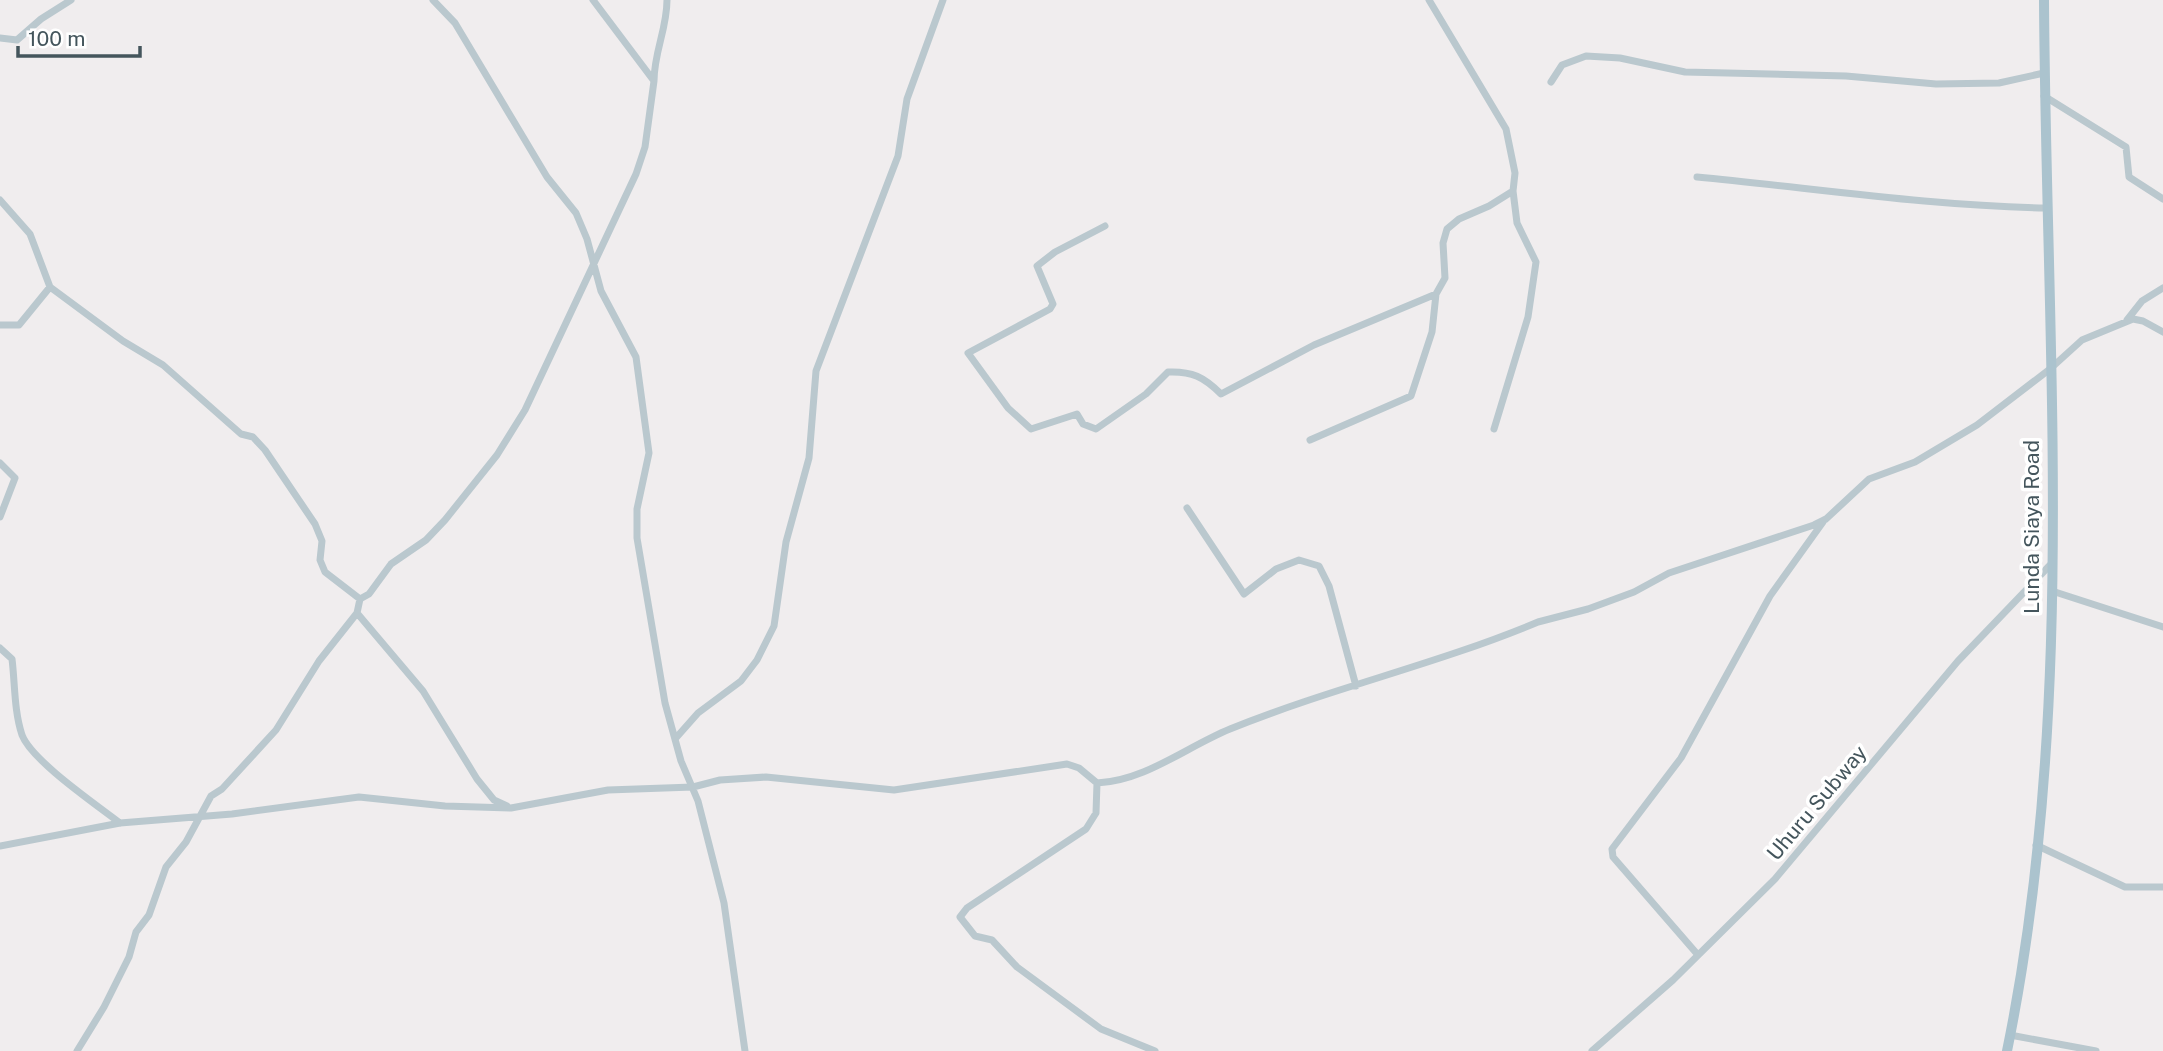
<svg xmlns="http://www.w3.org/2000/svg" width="2163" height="1051" viewBox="0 0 2163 1051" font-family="'Public Sans',sans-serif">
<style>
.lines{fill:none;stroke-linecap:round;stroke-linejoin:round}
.minor{stroke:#bac8ce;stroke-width:7}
.primary{stroke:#abc3ce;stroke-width:10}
.labels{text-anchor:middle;stroke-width:7;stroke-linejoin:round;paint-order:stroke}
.street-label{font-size:21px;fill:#44555c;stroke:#fff}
</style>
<rect width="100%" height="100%" fill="#f0edee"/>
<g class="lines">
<path class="minor" d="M433,0l22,23 92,154 29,36 11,26 14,52 35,66 13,96 -12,56v29l28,165 16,58 17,40 26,102 21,148
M0,38l17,2 24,-21 30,-19
M654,81c0,-29 13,-52 13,-81
M1551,82l11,-17 24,-9 34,2 65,14 161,4 90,8 63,-1 45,-10
M2044,96l82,51 3,30 34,22
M1697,177c116,11 233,29 349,31
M0,200l30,34 20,53 73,54 40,24 78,69 12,3 12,13 50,74 7,17 -2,19 5,12 35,27
M1105,226l-50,26 -18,14 16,38 -3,5 -82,44 40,55 23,21 46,-15 6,10 13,5 50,-35 22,-22c24,-1 36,5 53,22l93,-49 122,-51
M2127,320l15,-19 21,-13
M0,325h19l31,-38
M1494,429l34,-112 8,-55 -19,-39 -4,-32
M1310,440l101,-44 21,-64 4,-38 9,-16 -2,-35 4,-14 12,-10 30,-13 24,-15 2,-18 -9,-44 -77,-129
M0,463l15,15 -15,39
M1187,508l57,86 32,-25 23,-9 20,6 10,20 27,100
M2052,591l111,36
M0,648l12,11c3,24 2,52 10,76 10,26 75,70 98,88
M675,739l23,-26 43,-32 16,-21 17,-34 12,-84 23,-84 7,-87 82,-215 9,-57 36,-99
M1097,783l-1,30 -10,16 -119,79 -7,9 15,19 17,4 25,27 84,62 54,22
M507,806l-13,-6 -17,-21 -54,-88 -66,-78 3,-14 9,-5 22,-30 35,-24 19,-20 52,-65 28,-45 111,-236 9,-27 9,-66 -61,-81
M2036,845l89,42h38
M0,846l120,-23 112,-9 127,-17 86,9 66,2 97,-18 85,-3 27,-7 46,-3 128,13 173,-26 12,4 18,15c48,-2 89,-36 133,-54 101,-41 208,-65 308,-107l50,-13 46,-17 35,-19 145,-48 12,-6 43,-40 46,-17 62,-37 73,-56 32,-29 51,-21 10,2 20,11
M1698,955l-85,-98 -1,-8 69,-91 89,-162 53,-74
M2010,1035l86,16
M77,1051l27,-44 25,-50 7,-25 13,-17 17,-48 20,-25 25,-46 11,-7 54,-59 43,-69 38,-48
M1592,1051l81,-71 102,-101 183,-218 94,-98"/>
<path class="primary" d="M2007,1051c71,-345 39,-702 37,-1051"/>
</g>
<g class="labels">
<g class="street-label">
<text transform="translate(2032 527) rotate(-90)" y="7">Lunda Siaya Road</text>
<text transform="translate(1817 803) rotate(-50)" y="7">Uhuru Subway</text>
</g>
</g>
<path d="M18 46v10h122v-10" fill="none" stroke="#44555c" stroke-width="3.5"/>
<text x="28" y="46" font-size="21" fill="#44555c" stroke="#ffffff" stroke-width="5" paint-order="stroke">100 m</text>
</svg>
